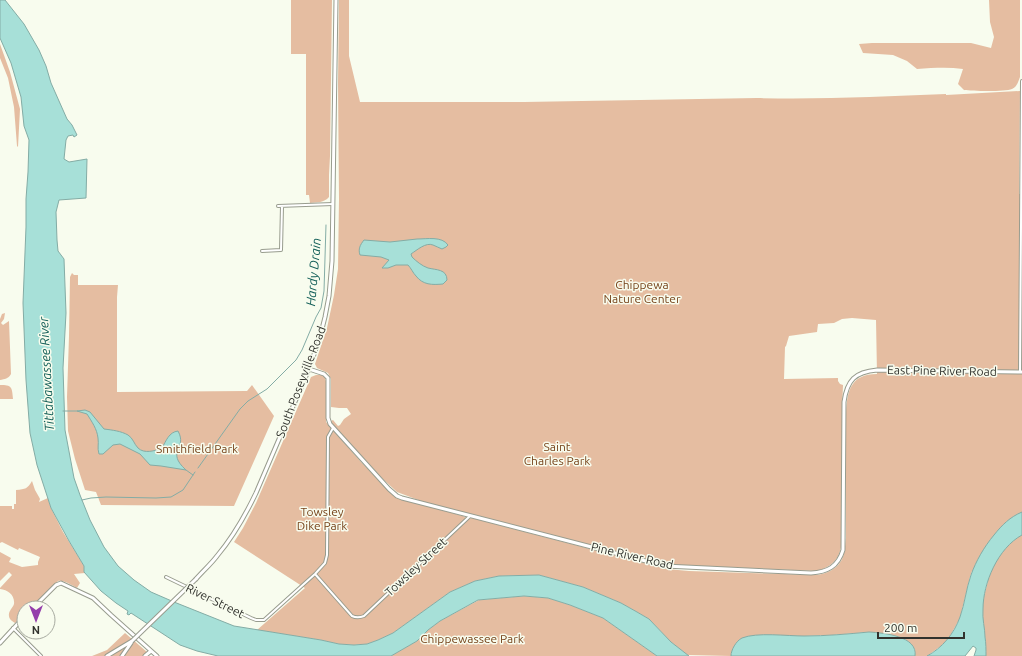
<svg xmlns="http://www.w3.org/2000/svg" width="1022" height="656" viewBox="0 0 1022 656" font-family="Ubuntu,sans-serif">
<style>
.green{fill:#e5bda1}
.water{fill:#a7e0d8;stroke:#84aca5}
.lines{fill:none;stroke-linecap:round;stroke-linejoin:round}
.stream{stroke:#84aca5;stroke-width:1}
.minor-casing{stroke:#989c8e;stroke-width:4}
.tertiary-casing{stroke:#989c8e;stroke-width:5}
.secondary-casing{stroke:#989c8e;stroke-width:5}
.minor{stroke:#fff;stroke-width:2}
.tertiary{stroke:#fff;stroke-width:3}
.secondary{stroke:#fff;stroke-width:3}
.secondary-bridge-casing{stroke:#989c8e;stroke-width:5;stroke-linecap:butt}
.secondary-bridge{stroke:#fff;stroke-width:3}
.labels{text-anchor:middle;stroke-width:3;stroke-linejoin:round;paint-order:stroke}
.park-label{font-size:12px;fill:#77441b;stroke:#f8fcee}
.street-label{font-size:12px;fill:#31322d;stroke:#f8fcee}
.water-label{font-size:13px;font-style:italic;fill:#146059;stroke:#f8fcee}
</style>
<rect width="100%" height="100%" fill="#f8fcee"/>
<path class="green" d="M291,0h41l-2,156 -1,19v22c-5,6 -12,5 -19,6l-1,-8h-3v-141h-15z
M339,0h10v56l11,46h164l233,-4c63,2 126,-2 189,-4v1l74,-4 -1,101v2h3v462h-36l-1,-20 -2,-15 -1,-13 2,-12 4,-15 -16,-10 -2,6 -10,41 -11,20 -8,8 -14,10h-12v-6l-3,-5 -7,-6 -36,-7 -36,3 -28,1 -74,17v3l-44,-1 -16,-13 -22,-23 -12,-7 -16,-9 -38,-16 -44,-12 -40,1 -24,5 -25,11 -57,41 -15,7 -11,4 -13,1 -15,-1 -18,-4 -64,-10 48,-42 -71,-46 9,-14 13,-25 55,-126 5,-2h7l2,3 1,3v41l36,41 32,33 7,3 62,17 5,3 4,-1 195,51 22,2 125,4c12,0 25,-7 29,-18 2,-6 2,-12 3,-19v-124c1,-22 4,-40 31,-40l-1,-54 -24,-2 -10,1 -8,4 -16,1 -1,8 -28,4 -3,10 -1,1 -1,32 54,-1v3l2,3 3,1 -1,25v131c-2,17 -8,25 -25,30l-141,-6 -16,-2 -239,-62 -24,-9 -13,-12 -51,-55 -2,-4 2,-1 5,6 2,-1 4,-6 7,-5 -4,-6h-8l-8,-1v-28l-3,-6 -11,-5 -2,-4 12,-36 7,-33 4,-26 1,-70 -1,-116z
M989,0h31v77c-2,5 -3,10 -8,12 -7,3 -40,2 -48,1l-6,-6 5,-15c-15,-2 -30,-1 -46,0l-10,-8 -14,-6 -30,-2 -4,-9 13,-1h99l20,5 3,-11 -4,-15z
M0,44l10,28 10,37 -2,38 -1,-1 -3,-39 -6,-29 -8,-20z
M72,273l2,2h4v10h40l-1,12v95l130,-1 5,-6 22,31 -40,90 -133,-1 -5,-13 -11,-2 -10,-31 -7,-28 -1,-34 2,-61 1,-59z
M5,313l-1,6 -3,4 2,2 6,-4 2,53c-3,5 -6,5 -11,6v-61l2,-5z
M0,385c12,0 12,2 13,14h-13z
M32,481l3,9 4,7 1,2 -1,3 9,-4 3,10 12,24 21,34 1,7 -11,1 6,9 -3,5c-6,-3 -13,-8 -19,-7l-21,21h-3l-6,6h-4v4c-4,4 -5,8 -9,11 -3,-2 -6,-4 -6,-7 -1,-5 4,-8 5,-12 1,-9 -6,-14 -14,-15v-1l12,-13 -3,-3 -9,9v-29l11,6 -2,4 13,5 16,-2v-3l2,-5 -21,-9 -1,2 -16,-8 -2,1v-37h12v3h2v-5h2v-14c10,-1 11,-1 16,-9z
M524,596l24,2 22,7 33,13 54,38h-266l26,-15 11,-11 12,-9 39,-21z
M125,633l22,19 -4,4h-51l15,-6z"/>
<path class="water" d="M0,0h5l19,24 15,26 7,16 5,17 16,36 5,6 5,10 -3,2 -1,-2 -5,1 -2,4 -2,19 5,3 18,-3 -1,39 -27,2 -3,12 1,28 1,11 6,8 2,54 -3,55 2,62 9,48 6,17 10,25 14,27 14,19 16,14 17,12 23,10 60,24 87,14 18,4 15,1 13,-1 11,-4 15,-7 57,-41 25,-11 24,-5 40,-1 44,12 38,16 16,9 12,7 22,23 18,14h-32l-54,-38 -33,-13 -22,-7 -24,-2 -46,4 -38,21 -12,9 -11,11 -26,15h-173l-21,-5 -17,-6 -49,-32 -2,2 -2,-1 1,-3 -12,-8 -15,-12 -17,-19v-6l-15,-25 -18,-33 -14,-43 -7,-32 -4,-53 -3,-77 3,-76v-28l2,-27 1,-32 -5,-14 -3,-29 -10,-34 -11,-25z
M417,239c10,0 25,-3 31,6l-2,2 -4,2c-3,-1 -6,-3 -9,-4 -7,-3 -16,5 -22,9l1,3c4,4 10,9 16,11 8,2 19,1 19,12l-4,4c-11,1 -20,1 -27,-8 -3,-3 -5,-8 -8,-11h-12l-8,3h-6l7,-8 -8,-3 -21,-2c-2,-6 0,-10 4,-15l26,2z
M85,410l5,2 14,17c8,1 17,2 24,6 5,3 6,9 10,13 6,6 17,3 24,0 4,-7 7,-16 16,-17 10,18 -13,20 8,39l-25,-4 -11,-1 -10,-11 -20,-10 -7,1 -10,9h-4c-2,-7 0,-9 -1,-16 -1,-9 -6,-16 -11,-24l-10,-3z
M1022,512v23c-24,13 -39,48 -39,74 -1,10 2,19 2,28 1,6 1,13 1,19h-12l2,-6v-2l-3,-2 -8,10h-38c15,-8 27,-22 33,-39 5,-14 6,-28 11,-42 5,-14 13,-28 23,-40 8,-10 16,-18 28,-23z
M869,632c15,1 49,4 46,24h-184c0,-6 5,-15 11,-18 15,-6 45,-2 62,-2 22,0 44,-2 65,-4z"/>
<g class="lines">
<path class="stream" d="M63,411h14
M198,468l42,-59 8,-8 19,-12 29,-29 6,-10 14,-33 5,-9 3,-17 2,-66
M186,470l7,5
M82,500l9,-2 15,-1 50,1 15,-1 12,-7 12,-18"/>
<defs>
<path id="minor" d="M278,206l55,-2
M262,251l19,-1 1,-44
M1020,372l2,-291
M315,574l37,42c4,2 7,2 12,0l106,-100
M166,577l85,41 5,2h8l51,-46 10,-11 2,-8 1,-118 5,-9
M13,628l28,28"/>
<path id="tertiary" d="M309,369l15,5 4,4v40l2,6 59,65 8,7 5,2 263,68 146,7c16,-1 27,-6 32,-23l1,-148c3,-22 11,-30 33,-32l145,2
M33,608l23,-23 5,-2 32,15 18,17 46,41
M0,643l24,-26
M145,656l6,-5"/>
<path id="secondary" d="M196,579c7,-8 15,-15 21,-23 16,-19 28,-40 39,-63l53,-124 11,-32 5,-20 4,-21 3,-35 4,-261
M107,656l25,-15
M122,656l9,-13"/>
</defs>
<use href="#minor" class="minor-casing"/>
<use href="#tertiary" class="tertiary-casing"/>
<use href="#secondary" class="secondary-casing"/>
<use href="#minor" class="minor"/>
<use href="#tertiary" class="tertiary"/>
<use href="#secondary" class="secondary"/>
<defs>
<path id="secondary-bridge" d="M132,641l64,-62"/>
</defs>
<use href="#secondary-bridge" class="secondary-bridge-casing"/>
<use href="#secondary-bridge" class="secondary-bridge"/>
</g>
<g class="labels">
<g class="park-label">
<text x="642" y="289">Chippewa<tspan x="642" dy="14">Nature Center</tspan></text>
<text x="557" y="451">Saint<tspan x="557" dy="14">Charles Park</tspan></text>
<text x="197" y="453">Smithfield Park</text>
<text x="322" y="516">Towsley<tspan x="322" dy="14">Dike Park</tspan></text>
<text x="472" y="643">Chippewassee Park</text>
</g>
<g class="street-label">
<text transform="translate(942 371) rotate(1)" y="4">East Pine River Road</text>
<text transform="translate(301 382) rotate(-69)" y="4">South Poseyville Road</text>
<text transform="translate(632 556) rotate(13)" y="4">Pine River Road</text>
<text transform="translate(416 567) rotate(-43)" y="4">Towsley Street</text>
<text transform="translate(215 601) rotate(26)" y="4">River Street</text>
</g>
<g class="water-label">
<text transform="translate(313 272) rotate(-85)" y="5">Hardy Drain</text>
<text transform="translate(46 374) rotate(-93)" y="5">Tittabawassee River</text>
</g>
</g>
<g transform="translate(36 620) rotate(180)"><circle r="19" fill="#f8fcee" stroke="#a8aba1"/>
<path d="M0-3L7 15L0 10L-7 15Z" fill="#943eab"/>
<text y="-6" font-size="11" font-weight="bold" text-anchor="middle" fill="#31322d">N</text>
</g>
<path d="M878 632v6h86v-6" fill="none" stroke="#31322d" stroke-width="2"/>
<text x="884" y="632" font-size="12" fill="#31322d" stroke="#f8fcee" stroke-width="3" paint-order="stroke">200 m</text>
</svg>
